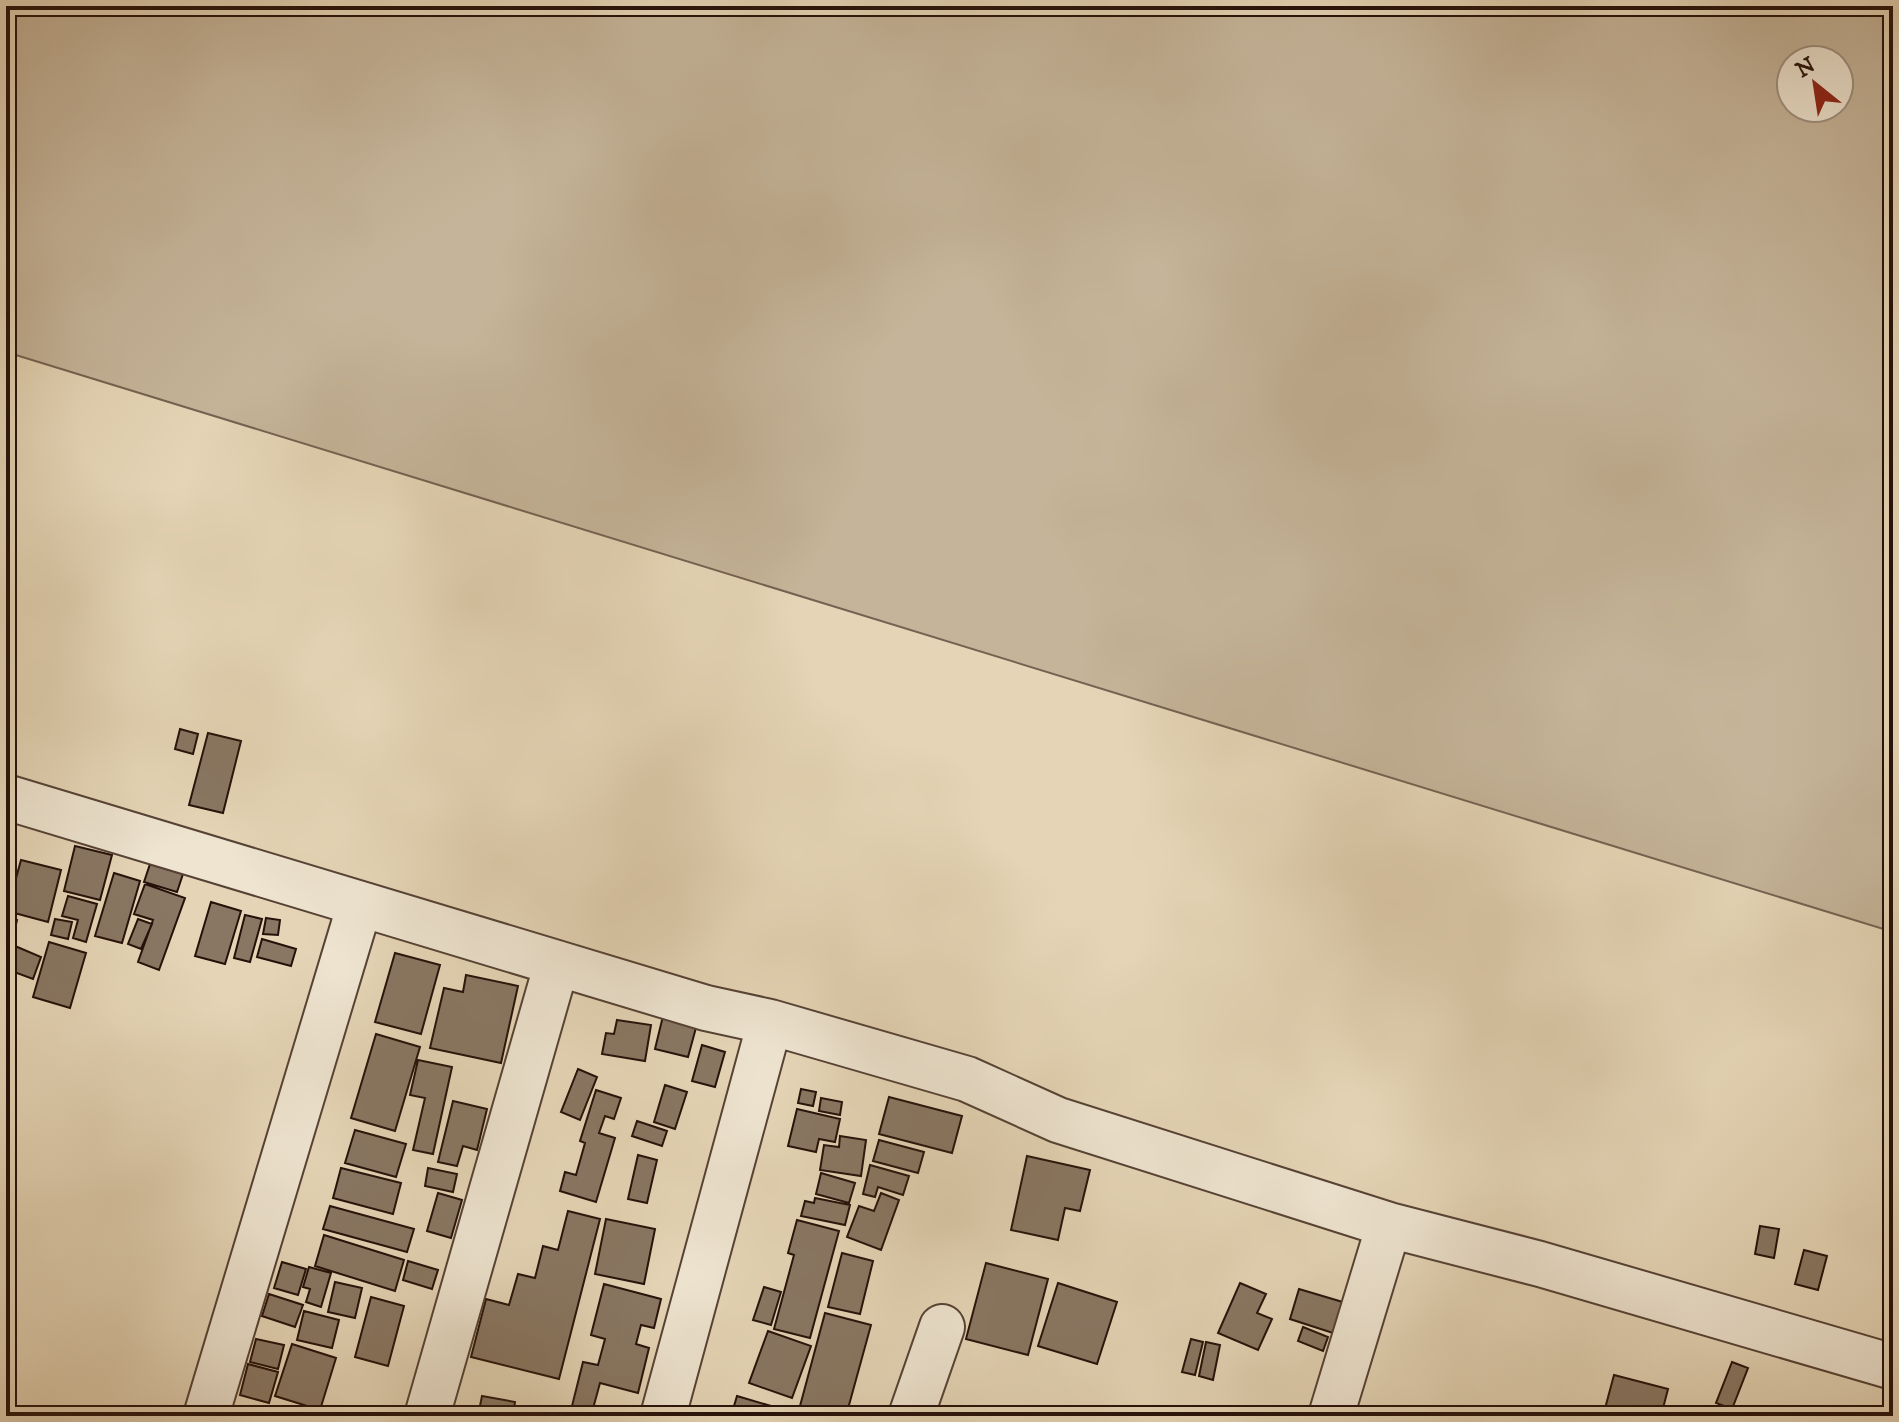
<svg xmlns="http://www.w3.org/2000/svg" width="1899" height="1422" viewBox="0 0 1899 1422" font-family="'IM FELL DW Pica',serif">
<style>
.green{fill:#c5b499;stroke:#766252;stroke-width:2;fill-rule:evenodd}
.building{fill:#897763;stroke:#26110a;stroke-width:2}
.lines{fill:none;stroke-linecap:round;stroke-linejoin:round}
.minor-casing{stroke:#564235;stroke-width:48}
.minor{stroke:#eee4d0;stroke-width:44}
</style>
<rect width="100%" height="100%" fill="#e5d5b6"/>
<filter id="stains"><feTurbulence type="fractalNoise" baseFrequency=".0025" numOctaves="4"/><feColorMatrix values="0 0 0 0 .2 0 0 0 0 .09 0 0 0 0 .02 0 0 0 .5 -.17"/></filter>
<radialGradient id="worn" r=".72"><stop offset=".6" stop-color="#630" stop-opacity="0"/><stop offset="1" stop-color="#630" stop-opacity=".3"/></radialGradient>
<path class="green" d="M6,6h1887v926l-1887,-580zM1791,60h48v48h-48z"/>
<path class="building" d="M180,729l18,5 -5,20 -18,-5z
M208,733l33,8 -18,72 -34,-8z
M75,846l37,9 -12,45 -36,-9z
M21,860l40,10 -13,52 -41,-11z
M150,864l33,10 -6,18 -33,-10z
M114,873l26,8 -18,62 -27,-7z
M145,884l40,14 -26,72 -21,-8 15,-42 -19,-6z
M68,896l29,8 -11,38 -13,-4 5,-18 -16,-4z
M211,902l30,9 -16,53 -30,-8z
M245,915l17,4 -12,43 -16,-4z
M6,918l11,2 -9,39h-2z
M266,918l14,2 -2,15 -15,-1z
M55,919l17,3 -4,17 -17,-4z
M138,919l14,5 -11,25 -13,-5z
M262,939l34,10 -5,17 -34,-9z
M49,942l37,11 -16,55 -37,-11z
M15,946l26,11 -8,22 -27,-10z
M395,953l45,12 -19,69 -46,-12z
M466,975l52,11 -17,77 -71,-15 14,-60 19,4z
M663,1016l34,8 -9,33 -33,-8z
M617,1020l34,5 -6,36 -43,-7 4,-21 8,1z
M376,1034l44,13 -25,84 -44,-13z
M702,1045l23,7 -10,35 -23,-6z
M418,1060l34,7 -19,87 -20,-4 12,-52 -15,-3z
M578,1069l19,8 -17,43 -19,-8z
M665,1085l22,7 -12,37 -21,-7z
M801,1089l15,3 -3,14 -15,-3z
M596,1090l25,8 -7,21 -9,-3 -6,17 16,5 -19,64 -36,-11 5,-19 11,3 9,-32 -5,-2z
M889,1097l73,19 -10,37 -73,-19z
M821,1098l21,4 -2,13 -21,-4z
M453,1101l34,8 -10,41 -14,-4 -6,20 -19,-4z
M797,1109l43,10 -5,23 -16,-3 -3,13 -28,-6z
M637,1121l30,10 -5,15 -30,-10z
M355,1130l51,14 -10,33 -51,-14z
M840,1136l26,4 -5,36 -41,-6 4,-25 15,2z
M879,1140l45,12 -6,21 -45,-12z
M638,1155l19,5 -10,43 -19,-4z
M1027,1156l63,14 -10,41 -15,-3 -7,32 -47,-10z
M870,1165l39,11 -6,19 -25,-8 -3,10 -12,-3z
M341,1168l60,15 -8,31 -60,-16z
M428,1168l29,6 -4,18 -28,-6z
M821,1173l34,10 -6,20 -33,-9z
M438,1193l24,7 -11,38 -24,-7z
M881,1193l18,7 -18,50 -34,-13 12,-31 15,5z
M815,1198l35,7 -5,20 -44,-9 4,-15 9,2z
M330,1206l84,23 -7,23 -84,-23z
M568,1211l32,8 -41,160 -88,-22 15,-58 23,6 9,-31 17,4 8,-32 15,4z
M606,1219l49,10 -11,55 -49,-10z
M797,1220l42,11 -29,107 -36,-9 20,-74 -6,-2z
M1760,1226l19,3 -5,29 -19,-4z
M324,1235l80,25 -9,31 -80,-25z
M1804,1250l23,6 -9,34 -23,-6z
M842,1253l31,8 -13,53 -32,-7z
M408,1261l30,9 -6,19 -29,-9z
M282,1262l24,7 -8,26 -24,-7z
M986,1263l62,16 -20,76 -62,-16z
M309,1267l22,6 -10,34 -15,-5 4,-13 -7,-2z
M335,1282l27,6 -7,30 -27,-6z
M1058,1283l59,19 -20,62 -59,-18z
M1240,1283l26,11 -9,19 15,6 -14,31 -40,-17z
M604,1284l57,15 -7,29 -13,-3 -5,19 13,4 -11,45 -38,-10 -9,33 -20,-6 12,-48 15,3 7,-26 -14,-4z
M764,1287l17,5 -10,33 -18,-5z
M1299,1289l47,14 -10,31 -46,-15z
M269,1294l34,11 -8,22 -33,-11z
M371,1297l33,9 -16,60 -33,-9z
M304,1311l35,9 -7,28 -35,-8z
M825,1313l46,12 -25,91h-11l-35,-10z
M1303,1327l25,10 -5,14 -25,-10z
M768,1331l43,15 -19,52 -43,-15z
M256,1339l28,6 -6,24 -28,-7z
M1191,1339l12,3 -8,33 -13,-3z
M1206,1342l14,3 -7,35 -14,-4z
M292,1344l44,14 -16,52 -45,-14z
M1732,1362l16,6 -16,41 -16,-6z
M248,1364l30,8 -9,31 -29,-8z
M1614,1375l54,14 -7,27h-58z
M482,1396l33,6 -2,14h-35z
M737,1396l68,20h-74z"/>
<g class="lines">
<defs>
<path id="minor" d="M6,797l700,211 64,14 197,57 91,41 331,105 151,39 353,103
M206,1416l154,-512
M427,1416l130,-453
M663,1416l107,-394
M911,1416l31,-89
M1331,1416l58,-191"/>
</defs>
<use href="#minor" class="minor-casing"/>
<use href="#minor" class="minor"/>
</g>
<rect width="1899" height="1422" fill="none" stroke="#e5d5b6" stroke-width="32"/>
<rect x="8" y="8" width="1883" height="1406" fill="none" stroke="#26110a" stroke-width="4"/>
<rect x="16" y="16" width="1867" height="1390" fill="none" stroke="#26110a" stroke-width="2"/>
<g transform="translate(1815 84) rotate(330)"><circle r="38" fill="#eee4d0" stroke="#9e9081" stroke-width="2"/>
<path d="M0-6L14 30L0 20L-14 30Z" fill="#8f2418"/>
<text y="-12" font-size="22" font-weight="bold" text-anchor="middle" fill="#26110a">N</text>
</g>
<rect width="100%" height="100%" filter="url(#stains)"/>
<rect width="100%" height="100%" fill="url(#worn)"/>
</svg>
